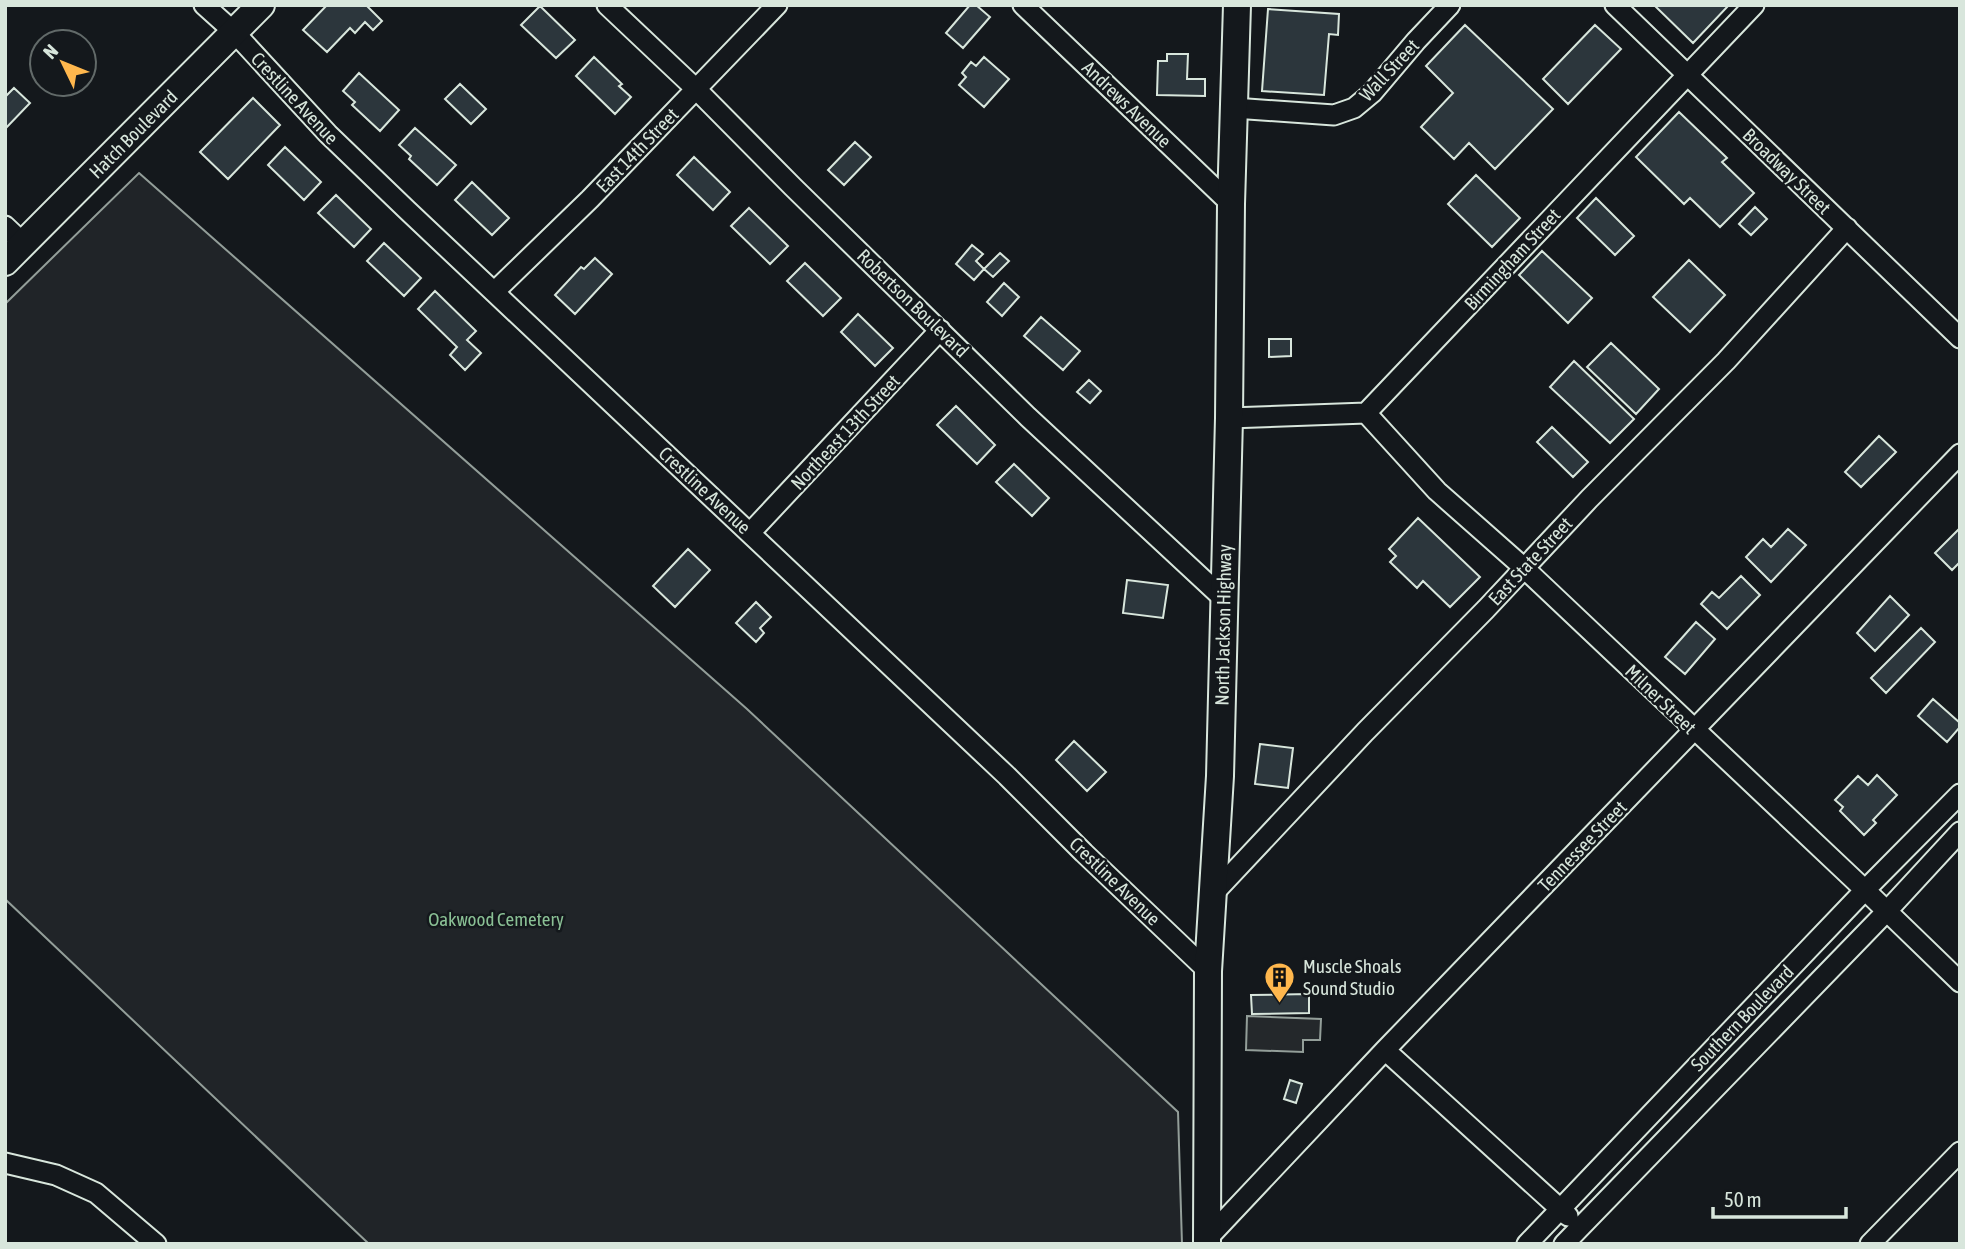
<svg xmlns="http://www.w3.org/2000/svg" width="1965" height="1249" viewBox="0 0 1965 1249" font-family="'Asap Condensed',sans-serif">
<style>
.green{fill:#202428;stroke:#939e99;stroke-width:2}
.parking{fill:#24282b;stroke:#939e99;stroke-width:2}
.building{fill:#2c363c;stroke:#d8e6dc;stroke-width:2}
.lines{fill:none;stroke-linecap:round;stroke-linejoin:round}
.minor-casing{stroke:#d8e6dc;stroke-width:23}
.major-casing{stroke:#d8e6dc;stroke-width:30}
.minor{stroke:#14181c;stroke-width:19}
.major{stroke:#14181c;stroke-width:26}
.labels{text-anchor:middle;stroke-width:5;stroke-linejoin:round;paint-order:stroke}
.street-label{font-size:19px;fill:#d8e6dc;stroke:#14181c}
.park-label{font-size:19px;fill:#8ac095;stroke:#14181c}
.poi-label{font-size:19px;fill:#d8e6dc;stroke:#14181c;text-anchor:start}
</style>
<rect width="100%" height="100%" fill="#14181c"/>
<path class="green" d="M139,173l608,536 431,403 4,132h-813l-364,-345v-595z"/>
<path class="parking" d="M1247,1016l74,3 -1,21h-17v12l-57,-2z"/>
<path class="building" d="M327,5h39l16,16 -9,9 -8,-8 -10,11 -5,-5 -23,24 -24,-22z
M970,5h6l14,12 -27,31 -17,-15z
M1654,5h75l-36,38z
M540,6l35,34 -19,18 -35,-33z
M1268,9l71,5 -1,21 -9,-1 -5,61 -62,-4z
M1465,25l88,84 -58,60 -26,-26 -15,16 -33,-32 32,-34 -27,-27z
M1595,25l26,24 -53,55 -25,-25z
M1167,54h21l-1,25h18v17l-48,-1 1,-34h9z
M594,57l28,27 -3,2 12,11 -16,17 -39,-38z
M984,57l25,22 -25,28 -25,-22 7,-8 -4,-4 9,-11 5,4z
M359,73l40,37 -19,21 -28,-26 3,-3 -12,-11z
M460,84l26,25 -15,15 -26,-25z
M14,88l16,15 -25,26v-32z
M253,98l27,27 -52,54 -28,-27z
M1679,112l48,46 -5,4 32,31 -34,34 -30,-29 -6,6 -48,-47z
M415,128l41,37 -19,20 -28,-26 2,-3 -12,-11z
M855,142l16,15 -27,28 -16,-15z
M285,147l36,35 -17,18 -36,-35z
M694,157l36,35 -17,18 -36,-35z
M1476,175l44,43 -28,29 -44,-43z
M472,182l37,36 -17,17 -37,-35z
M336,195l35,34 -17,18 -36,-34z
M1596,198l38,38 -19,19 -38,-37z
M1755,207l12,12 -16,16 -12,-11z
M749,208l39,38 -18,18 -39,-38z
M384,243l37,35 -17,18 -37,-35z
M972,245l11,9 -7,7 8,8 -10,11 -18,-16z
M1542,251l50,47 -24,25 -49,-48z
M1000,253l9,8 -16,16 -9,-8z
M595,258l17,16 -37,40 -20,-19 26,-28 3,2z
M1689,260l36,35 -35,37 -37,-35z
M805,263l36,35 -18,18 -36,-35z
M1004,283l15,14 -17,19 -15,-14z
M435,291l41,40 -9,9 14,13 -16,17 -15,-15 7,-8 -39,-38z
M858,314l35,34 -18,18 -34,-34z
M1041,317l39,34 -17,19 -39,-34z
M1269,339h22v17l-22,1z
M1611,343l48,46 -23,25 -49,-47z
M1574,361l60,58 -24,24 -60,-56z
M1089,380l12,11 -11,12 -13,-11z
M956,406l39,39 -18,19 -40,-39z
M1552,427l36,35 -15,15 -36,-35z
M1879,436l17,16 -35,35 -16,-15z
M1014,464l35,34 -17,18 -36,-34z
M1418,518l62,59 -30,30 -27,-26 -6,7 -27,-26 6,-6 -7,-7z
M1960,528v34l-8,8 -17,-17z
M1788,529l18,16 -35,37 -25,-25 17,-18 8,8z
M688,549l22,21 -35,37 -22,-21z
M1741,576l19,19 -33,34 -26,-25 11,-12 7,6z
M1127,580l41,5 -5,33 -40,-5z
M1890,596l19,19 -34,36 -18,-18z
M756,602l15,15 -11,11 4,5 -8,9 -20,-19z
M1696,622l19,17 -30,35 -20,-17z
M1921,628l14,14 -49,51 -15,-15z
M1933,699l27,24v4l-13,15 -29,-26z
M1074,741l32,31 -19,19 -31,-31z
M1260,744l33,4 -5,40 -33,-4z
M1877,775l20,20 -24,25 3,3 -12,12 -24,-24 3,-4 -8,-7 23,-24 10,9z
M1309,994v19l-57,1 -1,-19z
M1290,1080l12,4 -6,19 -12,-4z"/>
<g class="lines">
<defs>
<path id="minor" d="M204,5l30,27 94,102 79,76 600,566 77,77 124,118
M607,5l89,84 97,98 235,230 195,181
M1023,5l208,199
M1615,5l345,333
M1234,108l100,7 20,-7 18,-15 44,-52 34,-36
M5,226l19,18
M494,292l96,-93 187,-194
M1366,413l71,78 86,76 342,323 95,92
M1229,418l137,-5 388,-408
M750,533l190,-203
M1213,894l152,-162 121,-123 103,-110 137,-138 121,-133
M1385,1050l183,166
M5,1163l51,12 40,18 60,51
M1206,1240l179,-190 575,-596
M1527,1244l338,-354 95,-96
M1564,1244l323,-333 73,-79
M1870,1244l90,-92"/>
<path id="major" d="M5,262l256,-257
M1207,1244l1,-273 12,-195 9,-358 2,-214 6,-199"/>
</defs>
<use href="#minor" class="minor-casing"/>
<use href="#major" class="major-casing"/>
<use href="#minor" class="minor"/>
<use href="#major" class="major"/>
</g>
<defs>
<symbol id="building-pin" viewBox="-11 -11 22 30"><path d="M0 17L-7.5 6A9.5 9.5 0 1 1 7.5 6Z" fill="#ffb74d" stroke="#14181c"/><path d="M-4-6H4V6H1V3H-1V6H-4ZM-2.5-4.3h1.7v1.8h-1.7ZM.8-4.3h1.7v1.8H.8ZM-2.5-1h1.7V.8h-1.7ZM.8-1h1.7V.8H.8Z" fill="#111"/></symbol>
</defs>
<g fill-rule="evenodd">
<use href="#building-pin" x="1262" y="960" width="35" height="47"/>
</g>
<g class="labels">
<g class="street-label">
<text transform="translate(1389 70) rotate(-47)" y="7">Wall Street</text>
<text transform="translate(295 98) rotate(47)" y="7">Crestline Avenue</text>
<text transform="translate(1127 104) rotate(44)" y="7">Andrews Avenue</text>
<text transform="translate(133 134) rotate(-45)" y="7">Hatch Boulevard</text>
<text transform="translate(637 150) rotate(-46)" y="7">East 14th Street</text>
<text transform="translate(1787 171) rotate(44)" y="7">Broadway Street</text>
<text transform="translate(1512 259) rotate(-47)" y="7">Birmingham Street</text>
<text transform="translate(913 303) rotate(44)" y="7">Robertson Boulevard</text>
<text transform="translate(845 432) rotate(-47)" y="7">Northeast 13th Street</text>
<text transform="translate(705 490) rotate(43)" y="7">Crestline Avenue</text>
<text transform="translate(1530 561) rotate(-47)" y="7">East State Street</text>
<text transform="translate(1223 625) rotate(-89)" y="7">North Jackson Highway</text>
<text transform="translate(1661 699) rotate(44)" y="7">Milner Street</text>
<text transform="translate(1582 846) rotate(-46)" y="7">Tennessee Street</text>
<text transform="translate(1115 881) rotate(44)" y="7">Crestline Avenue</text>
<text transform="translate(1742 1018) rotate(-46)" y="7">Southern Boulevard</text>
</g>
<g class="park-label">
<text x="496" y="926">Oakwood Cemetery</text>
</g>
<g class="poi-label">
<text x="1303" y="973">Muscle Shoals<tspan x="1303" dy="22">Sound Studio</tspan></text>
</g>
</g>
<rect width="1965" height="1249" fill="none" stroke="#d8e6dc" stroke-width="14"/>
<g transform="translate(63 63) rotate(313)"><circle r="33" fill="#14181c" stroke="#626a69" stroke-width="2"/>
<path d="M0-5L12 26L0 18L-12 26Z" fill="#ffb74d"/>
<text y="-10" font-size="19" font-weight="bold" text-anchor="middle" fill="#d8e6dc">N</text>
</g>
<path d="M1713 1207v10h133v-10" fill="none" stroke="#d8e6dc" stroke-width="3.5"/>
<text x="1724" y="1207" font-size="21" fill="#d8e6dc" stroke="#14181c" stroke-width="5" paint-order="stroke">50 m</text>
</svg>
